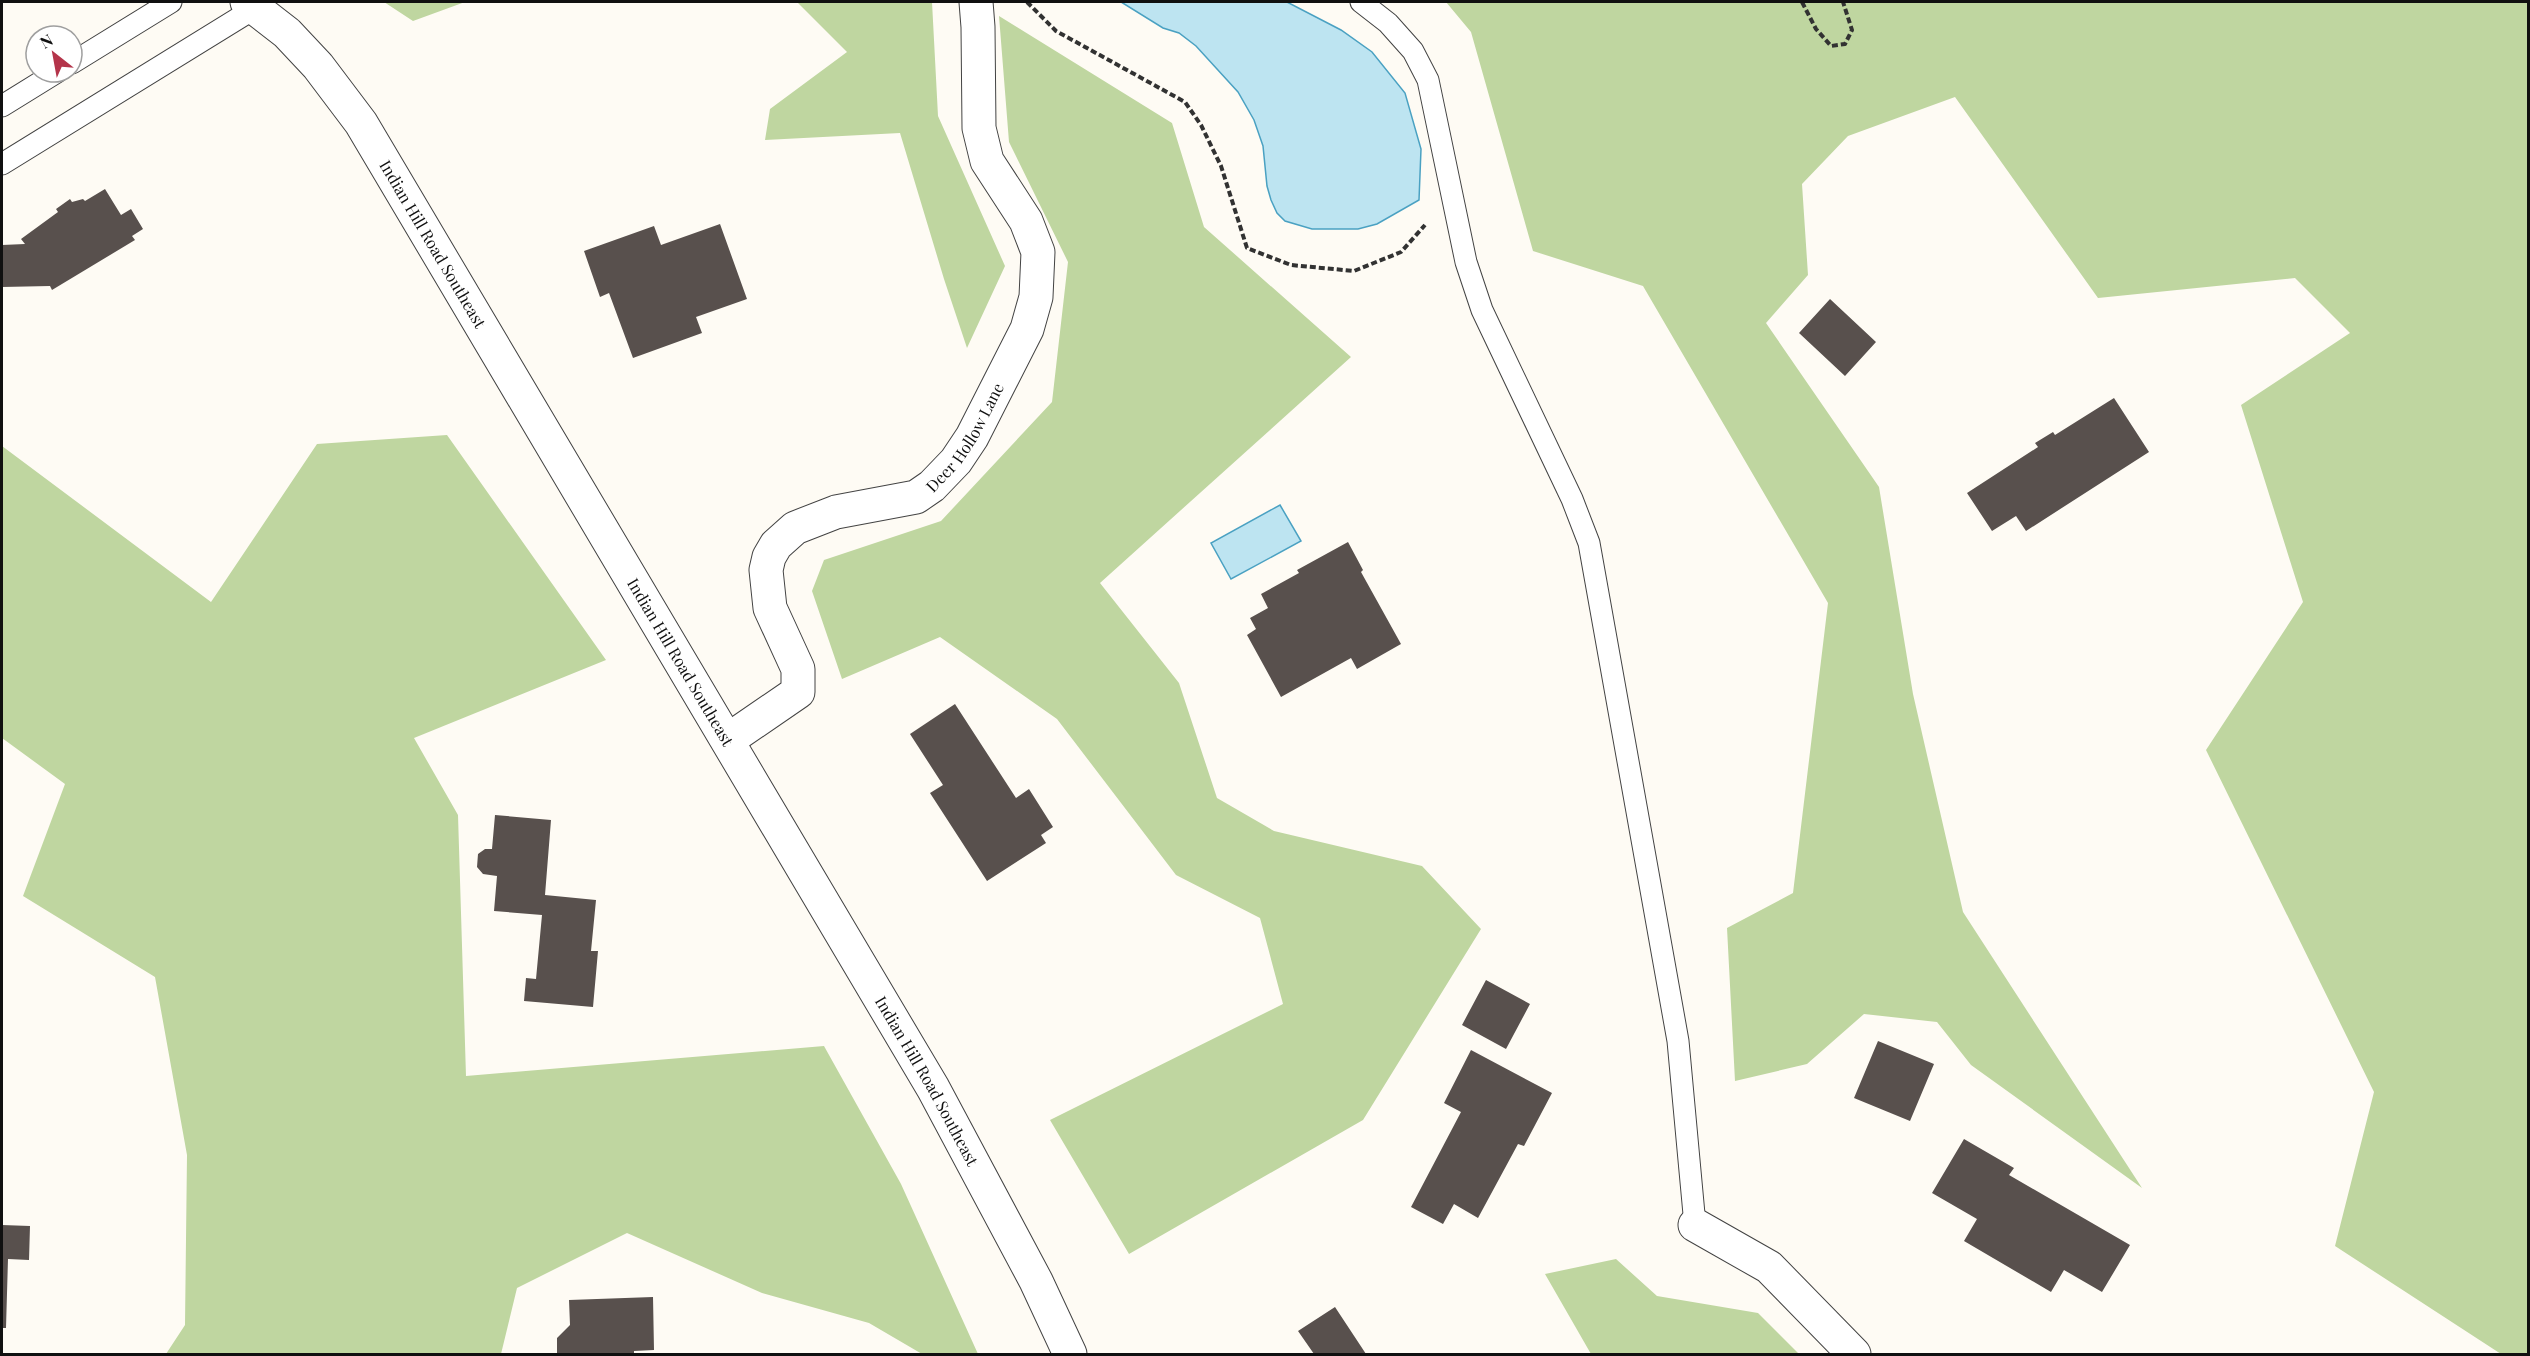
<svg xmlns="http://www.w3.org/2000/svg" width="2530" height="1356" viewBox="0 0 2530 1356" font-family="'Playfair Display',serif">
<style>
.forest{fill:#bfd6a0}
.water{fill:#bde4f1;stroke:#4aa1c2;stroke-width:1.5}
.building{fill:#58504d}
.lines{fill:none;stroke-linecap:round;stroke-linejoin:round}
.service-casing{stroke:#434343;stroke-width:23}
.minor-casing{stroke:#434343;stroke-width:35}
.path{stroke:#323232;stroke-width:4;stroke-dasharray:6 3;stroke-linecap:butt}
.service{stroke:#fff;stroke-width:21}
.minor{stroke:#fff;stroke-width:33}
.labels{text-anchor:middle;stroke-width:6;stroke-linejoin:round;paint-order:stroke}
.street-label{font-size:16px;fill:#101010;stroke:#fff}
</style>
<rect width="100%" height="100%" fill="#fefbf4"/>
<path class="forest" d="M384,2h81l-52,19z
M797,2h135l6,114 67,150 -38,82 -23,-69 -44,-146 -135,7 5,-31 77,-57z
M1446,2h1082v1352h-27l-166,-108 39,-154 -168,-342 97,-148 -62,-197 109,-72 -55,-55 -197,20 -143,-201 -107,39 -46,48 6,91 -42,48 113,164 34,207 50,218 179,276 -171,-123 -34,-43 -73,-8 -57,50 -72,17 -8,-153 66,-35 35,-290 -185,-317 -110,-35 -62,-219z
M999,16l173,107 32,104 147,130 -251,226 79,100 38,115 57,33 148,35 59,63 -118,191 -234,134 -79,-134 233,-116 -23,-86 -84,-43 -119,-156 -117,-82 -98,42 -30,-88 12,-31 117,-39 111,-119 16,-140 -59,-120z
M447,435l159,225 -192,78 44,77 8,261 358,-30 77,138 77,170h-56l-53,-31 -107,-30 -135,-60 -110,55 -16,66h-335l19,-29 2,-170 -32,-178 -132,-81 42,-112 -63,-46v-292l209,156 106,-158z
M1616,1259l41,37 101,17 41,41h-208l-46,-80z"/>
<path class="water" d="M1121,2h166l54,28 31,22 33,41 16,56 -2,51 -42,24 -19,5h-46l-27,-8 -8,-8 -6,-13 -4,-14 -4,-40 -9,-26 -16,-28 -42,-46 -17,-13 -16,-5z
M1280,505l21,36 -70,38 -20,-36z"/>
<path class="building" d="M105,189l16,26 10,-6 12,20 -11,7 3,4 -83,50 -2,-4 -48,1v-42l23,-1 -4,-5 37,-27 -2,-3 14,-10 2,3 11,-3 2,2z
M720,224l27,75 -51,18 6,16 -69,25 -24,-65 -9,4 -16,-46 70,-25 7,19z
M1830,299l46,43 -31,34 -46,-43z
M2114,398l35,54 -123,79 -10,-15 -24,15 -25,-38 71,-46 -3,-4 18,-11 2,3z
M1348,542l15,28 -2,2 40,72 -44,25 -6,-11 -70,39 -34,-62 9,-6 -6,-11 18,-10 -7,-14 38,-21 -2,-3z
M955,704l61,94 13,-9 24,38 -12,8 5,8 -59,38 -57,-88 13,-8 -33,-51z
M495,815l56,5 -6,75 51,5 -5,51h7l-5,56 -69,-6 2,-23 10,1 6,-64 -48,-4 3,-35 -14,-2 -6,-7 1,-13 7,-5h7z
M1486,980l44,24 -24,45 -44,-24z
M1878,1041l56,23 -24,57 -56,-23z
M1471,1050l81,43 -28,53 -6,-2 -40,74 -24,-14 -11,20 -32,-17 50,-95 -17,-9z
M1964,1139l50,29 -5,7 121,70 -28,47 -38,-22 -13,22 -87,-51 13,-22 -45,-26z
M2,1225l28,1 -1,34 -21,-1 -2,69h-4z
M653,1297l1,53 -20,1v3l-77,-1v-15l13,-13 -1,-25z
M1335,1307l31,47h-52l-16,-23z"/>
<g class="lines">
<defs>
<path id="service" d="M1361,2l27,21 25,28 15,29 38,182 16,48 90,189 17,44 89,498 17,184
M72,63l99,-61
M2,106l55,-34
M2,164l253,-156"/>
<g id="minor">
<path id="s1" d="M247,2l40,31 31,33 43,57 572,965 103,193 34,73"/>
<path id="s2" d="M728,740l70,-48v-23l-28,-61 -4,-38 3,-13 7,-12 19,-17 41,-16 80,-15 16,-11 24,-25 16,-24 55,-108 9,-32 2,-45 -12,-31 -39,-60 -8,-33 -1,-101 -2,-25"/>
<path d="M1695,1225l74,42 85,87"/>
</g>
</defs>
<use href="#service" class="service-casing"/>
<use href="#minor" class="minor-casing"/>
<path class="path" d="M1027,2l29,29 129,71 16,23 20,41 26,82 44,17 63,6 47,-19 24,-27
M1802,2l14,27 15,17 14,-2 7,-14 -9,-28"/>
<use href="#service" class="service"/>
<use href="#minor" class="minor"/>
</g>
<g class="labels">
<g class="street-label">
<text dy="6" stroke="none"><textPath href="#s1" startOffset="308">Indian Hill Road Southeast</textPath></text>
<text dy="6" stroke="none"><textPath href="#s2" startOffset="470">Deer Hollow Lane</textPath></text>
<text dy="6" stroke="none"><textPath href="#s1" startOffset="794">Indian Hill Road Southeast</textPath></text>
<text dy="6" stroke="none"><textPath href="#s1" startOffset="1280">Indian Hill Road Southeast</textPath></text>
</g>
</g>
<rect width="2530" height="1356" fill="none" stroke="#101010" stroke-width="6"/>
<g transform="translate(54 54) rotate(329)"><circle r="28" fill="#ffffff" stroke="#9f9f9f" stroke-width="1.5"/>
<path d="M0-4.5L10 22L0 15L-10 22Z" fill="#b4344a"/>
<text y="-9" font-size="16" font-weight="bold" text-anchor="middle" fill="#101010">N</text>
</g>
</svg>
